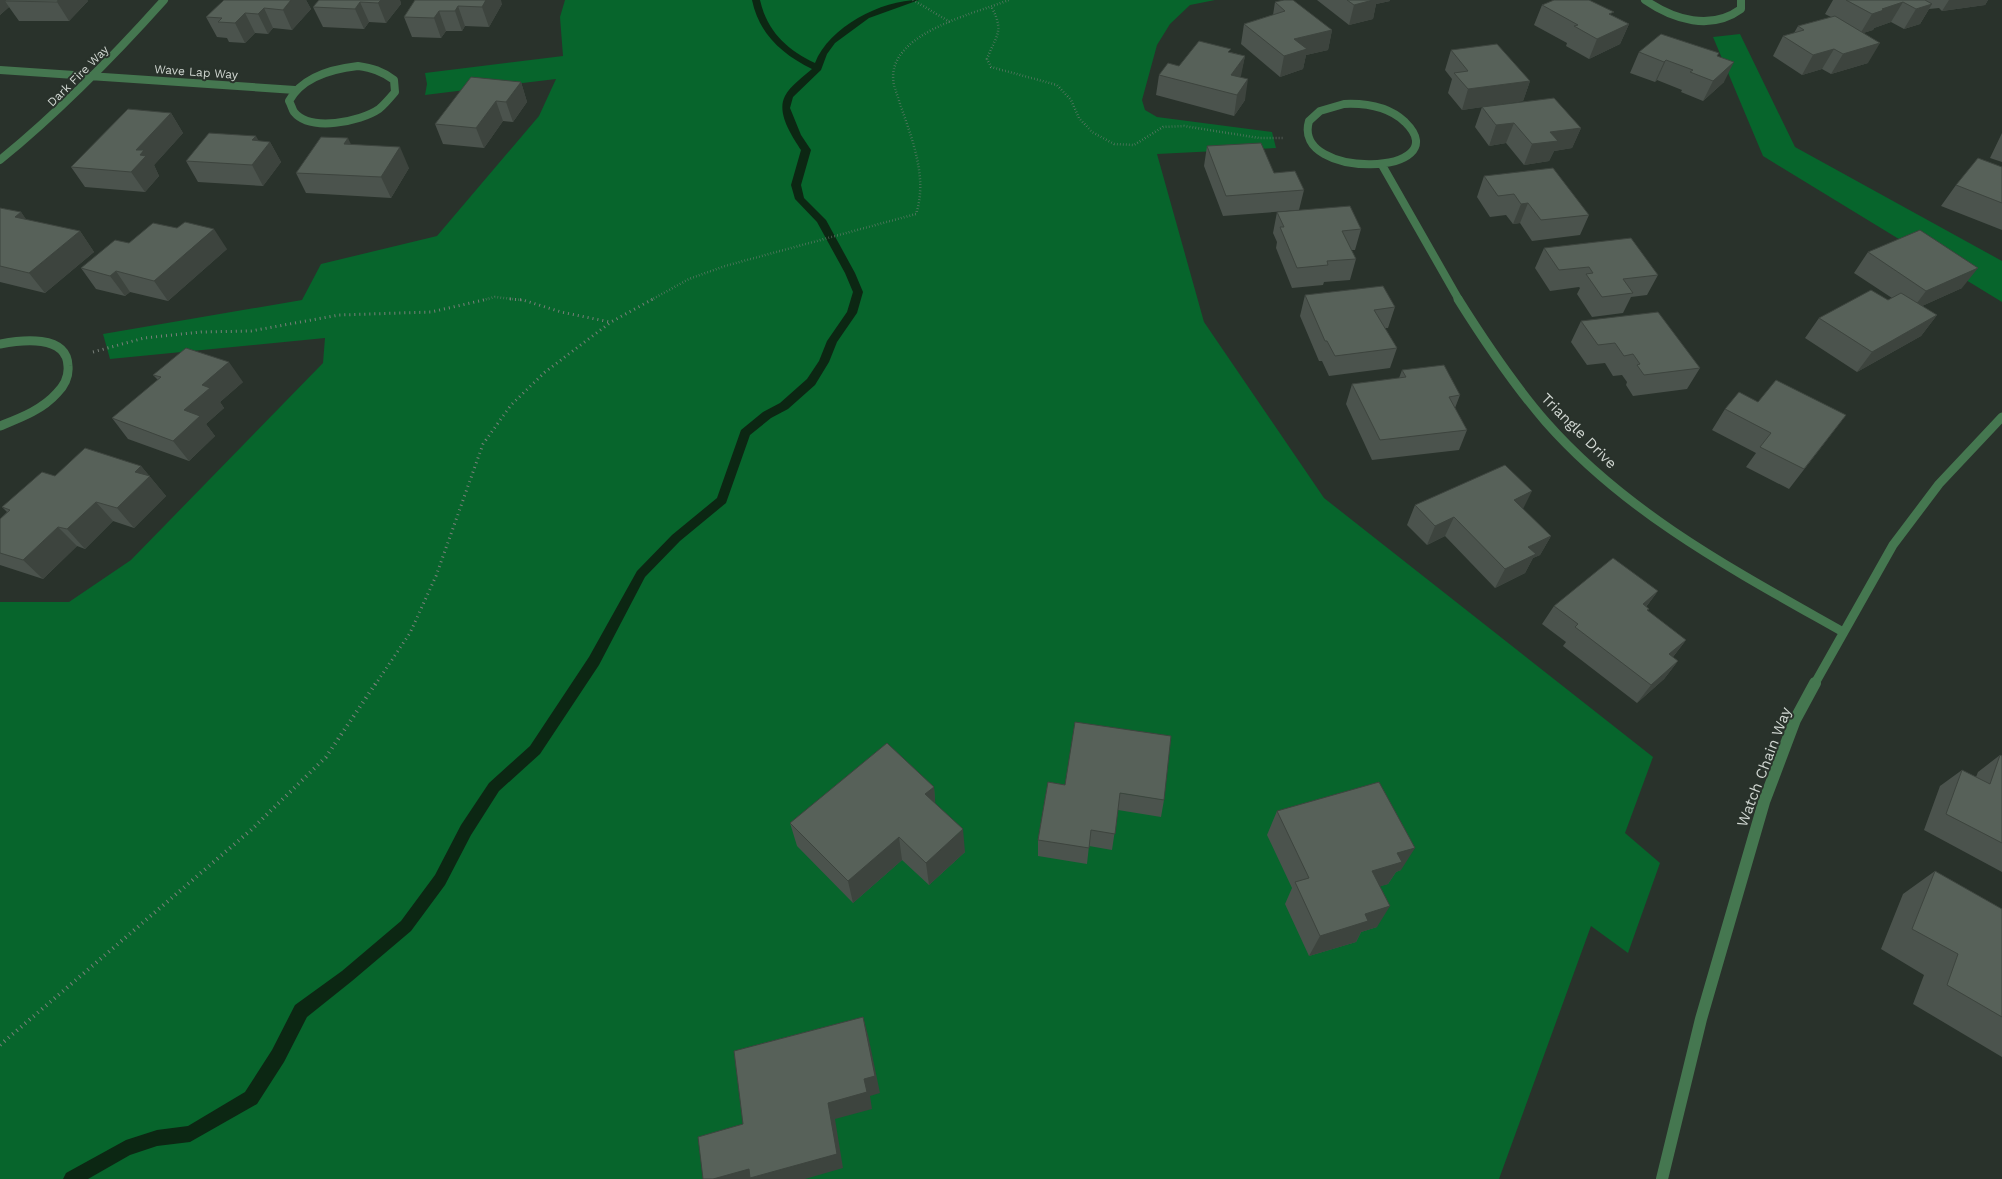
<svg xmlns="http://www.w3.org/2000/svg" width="2002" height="1179" viewBox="0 0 2002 1179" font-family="'Work Sans',sans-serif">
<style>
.green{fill:#07652c}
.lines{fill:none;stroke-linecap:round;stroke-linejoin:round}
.stream{fill:#0c2713;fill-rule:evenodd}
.path-far2{stroke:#787f79;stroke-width:2.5;stroke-dasharray:0.5 2.5;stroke-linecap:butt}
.path-far1{stroke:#787f79;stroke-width:3;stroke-dasharray:1 4;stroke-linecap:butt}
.path{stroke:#787f79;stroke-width:4;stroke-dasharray:1 4.5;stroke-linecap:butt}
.street-far2{stroke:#457750;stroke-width:8}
.street-far1{stroke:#457750;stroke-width:9}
.street{stroke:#457750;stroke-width:12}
.wall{fill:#4b534d}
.shaded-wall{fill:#3d443e}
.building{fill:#576159;stroke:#3d443e}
.labels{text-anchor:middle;stroke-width:4;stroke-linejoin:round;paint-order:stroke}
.far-street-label{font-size:12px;fill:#d1d7d2;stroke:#29322b}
.street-label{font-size:15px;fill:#d1d7d2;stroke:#29322b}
</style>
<rect width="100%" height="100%" fill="#29322b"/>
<path class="green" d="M565,0h650l-25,5 -20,19 -13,21 -15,55 3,10 12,7 115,15 4,16 -119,6 47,168 120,176 329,259 -28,76 35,30 -32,90 -37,-27 -92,253h-1499v-577h69l62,-42 192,-197 2,-25 -215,21 -7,-25 199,-34 19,-36 116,-28 102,-120 17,-37 -131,16 2,-11 -2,-11 138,-17 -3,-39z
M1740,34l55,113 207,114v41l-239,-146 -50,-119z"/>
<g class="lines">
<path class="stream" d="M752,0h8c7,31 27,50 55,63 14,-36 66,-63 104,-63l-50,18 -34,25 -8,11 -6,16 -28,27 -3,11 11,27 10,15 -10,35 3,13 22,22 29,53 8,19 -6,21 -20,29 -8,20 -14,23 -27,24 -17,9 -21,17 -24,68 -46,38 -35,36 -46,88 -59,89 -41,37 -28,44 -26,50 -34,46 -59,50 -45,36 -23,45 -27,42 -67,38 -33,4 -27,9 -42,24h-25l3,-6 60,-33 31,-10 31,-4 57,-34 27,-42 23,-45 47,-34 59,-50 34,-46 26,-50 28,-42 41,-37 59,-89 48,-86 35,-36 45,-37 24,-68 22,-18 17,-9 27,-24 12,-18 8,-20 20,-29 6,-20 -8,-19 -28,-51 -22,-23 -4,-14 10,-35c-9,-14 -25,-37 -16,-54 5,-10 19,-20 27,-27 -30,-15 -53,-35 -60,-69z"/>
<path class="path-far2" d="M913,0l37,22
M992,8c13,24 3,29 -5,51l4,8 66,18 14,15 8,18 13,14 22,12 20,1 29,-18 21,-1 75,12h24
M483,300l12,-3 27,3
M651,300l38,-21 36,-13 191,-52c14,-42 -10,-88 -22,-129 -11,-51 80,-71 115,-85"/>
<path class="path-far1" d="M510,299l13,1 38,12 49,10
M93,352l51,-14 57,-6 50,-1 88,-16 92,-3 57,-13
M375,685l35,-52 26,-57 47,-132 28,-39 34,-33 66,-50 42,-23"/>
<path class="path" d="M0,1045l251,-215 75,-73 50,-74"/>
<path class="street-far2" d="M1645,0c29,20 66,31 96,9v-9
M358,66c14,2 24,5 36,14l1,12c-5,6 -10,12 -16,17 -19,13 -69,23 -85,3 -2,-3 -3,-8 -5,-11 13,-24 42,-32 69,-35z
M0,70l295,20
M1344,104c22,-1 45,3 61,18 55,54 -114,59 -96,-1l11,-10z
M0,160c60,-49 113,-103 164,-160
M1382,165l77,135"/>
<path class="street-far1" d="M1458,299c27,43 55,85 88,123 82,93 191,150 297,210
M0,344c21,-4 67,-10 68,22 1,11 -4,20 -11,27 -15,17 -37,25 -57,33
M1814,685l79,-140 46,-61 63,-67"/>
<path class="street" d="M1662,1179l39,-160 63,-217 31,-82 20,-37"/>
</g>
<path class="wall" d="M0,0h87l1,1 -19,20h-50l-10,-14 -9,8z
M224,0h82l5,9 -19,21 -19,-2 -5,6 -13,-1 -10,10 -16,-1 -2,-4 -10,-1 -11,-20z
M319,0h81l1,4 -15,19 -17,-1 -5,7 -41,-2 -10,-20z
M415,0l87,4 -13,23 -24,-1 -3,5h-16l-5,7 -29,-1 -8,-20z
M1317,0h73v1l-14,3 -3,15 -24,6z
M1833,0h155l-3,5 -43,6 -3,-3 -10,1 -9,15 -16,5 -13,-7 -17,6 -1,2 -10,3 5,30 -37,11 -9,-5 -20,6 -29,-19 10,-20 11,-3 4,-7 33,-9 -6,-3z
M1275,2l57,28 -4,20 -22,5 -3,14 -23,8 -39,-33 3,-20 29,-9z
M1542,5l71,11 16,8 -9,20 -31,15 -23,-13 1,-3 -33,-18z
M1451,50l79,31 -7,20 -61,9 -14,-17 4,-14 -7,-9z
M1230,52l15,4 -5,21 5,23 -11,16 -78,-21 3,-20 20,-9z
M1639,52l79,4 6,26 -21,19 -22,-9 1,-2 -25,-10 -2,2 -25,-9z
M521,82l6,20 -14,20 -10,-1 -19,27 -41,-4 -8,-20z
M1482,107l99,21 -9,20 -18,3 -5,10 -25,4 -18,-22 -17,3 -14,-19z
M171,113l12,20 -29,32 5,11 -14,16 -60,-5 -14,-20z
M2002,133v29l-12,-4z
M258,141l12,1 11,20 -18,24 -65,-4 -12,-21z
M352,145l57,23 -18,30 -85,-5 -10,-20z
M1207,146l67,27 30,17 -5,20 -76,6 -19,-50z
M2002,167v63l-61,-24 15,-21z
M1484,176l105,39 -9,20 -48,6 -12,-18 -7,1 -7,-9 -16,2 -13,-20z
M0,208l21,4 5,8 54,11 14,21 -49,41 -45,-11z
M1277,212l84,17 -6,21h-4l5,9 -6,21 -26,2 -1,3 -31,3 -16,-40 1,-6 -4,-9z
M1544,248l114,27 -11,20 -16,2 -8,16 -31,4 -15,-23 3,-6 -1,-1 -29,4 -15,-23z
M227,249l-59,52 -38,-9 -5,4 -29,-7 -15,-21z
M1868,252l94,36 -40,18 15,9 -16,21 -64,36 -52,-34 14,-20 69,-18 4,-2 -38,-25z
M1305,295l90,12 -7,21h-3l12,20 -7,20 -61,8 -7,-15h-3l-19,-45z
M1581,321l119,47 -13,21 -54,7 -7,-11 1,-3 -5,-7 -9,1 -8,-13 -18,2 -16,-23z
M1402,370l58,25 -5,13 12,22 -8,20 -87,10 -26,-56 6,-20 47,-6z
M153,375l90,7 -23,20 4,6 -18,16 9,12 -26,25 -61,-22 -16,-21 46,-38z
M1758,402l88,13 -57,74 -43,-22 10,-14 -44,-23 13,-21z
M141,466l25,30 -32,32 -21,-7 -28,28 -8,-3 -34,33 -43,-14v-46l7,-7 -5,-5 53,-31z
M1415,505l108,4 28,27 -11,19 -7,3 -8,15 -30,15 -50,-52 -18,9 -20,-20z
M1658,591l-12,16 2,4 38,29 -13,17 5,4 -14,18 -27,24 -74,-57 3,-4 -24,-18 12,-18z
M2000,755l2,1v116l-78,-42 16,-44 22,-16 14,7 2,-5z
M1048,782l116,18 -3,17 -43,-7 -6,40 -23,-4 -2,18 -49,-8v-16z
M934,787l1,17 30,48 -36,33 -27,-25 -49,43 -56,-57 -7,-23z
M1277,811l124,59 -5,2 -8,12 -8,2 -3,41 -16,5 -5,10 -47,14 -24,-52 7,-16 -25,-53z
M1935,871l67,38v148l-89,-53 11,-29 -43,-26 22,-55z"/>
<path class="shaded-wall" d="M0,0h17l-12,1 4,6 -9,8z
M58,0h29l1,1 -19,20 -12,-19z
M291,0h15l5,9 -19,21 -9,-20z
M381,0h19l1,4 -15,19 -8,-20z
M486,0h15l1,4 -13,23 -7,-20z
M1367,0h23v1l-14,3 -3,15 -24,6 5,-20z
M1949,0h39l-3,5 -43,6z
M360,2l9,20 -5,7 -9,-20z
M1903,2l-12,20 -17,6 -1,2 -13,4 12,-20 10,-5z
M1932,4l-12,20 -16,5 12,-20z
M458,6l7,20 -3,5 -7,-20z
M264,8l9,20 -5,6 -10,-20z
M439,11l7,20 -5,7 -7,-20z
M245,13l10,20 -10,10 -10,-20z
M1629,24l-9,20 -31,15 8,-20z
M1332,30l-4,20 -22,5 -3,14 -23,8 4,-21 10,-17z
M1880,43l-12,20 -37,11 12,-20z
M1834,49l-12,20 -20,6 11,-20z
M1245,56l-4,20 -12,17 2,-18z
M1666,60l-9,20 -2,2 9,-20z
M1734,62l-10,20 -21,19 10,-20z
M1248,79l-3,21 -11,16 3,-21z
M1530,81l-7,20 -61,9 6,-21z
M521,82l6,20 -14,20 -7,-20z
M496,101l7,20 -19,27 -8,-20z
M171,113l12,20 -29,32 5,11 -14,16 -14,-20 5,-22z
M1514,123l-8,20 -17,3 7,-21z
M1581,128l-9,20 -18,3 -5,10 -25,4 8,-21 18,-12z
M256,136l8,14 6,-8 11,20 -18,24 -11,-21v-25z
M348,138l10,21 -14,-15z
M400,147l9,21 -18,30 -10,-21z
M1528,203l-8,20 -7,1 8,-20z
M21,212l15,21 -21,-16z
M214,229l13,20 -59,52 -14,-20z
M80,231l14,21 -49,41 -16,-20z
M1978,268l-16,20 -51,23 15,-20z
M116,271l14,21 -5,4 -15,-20z
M1937,315l-16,21 -64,36 15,-20z
M229,362l14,20 -23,20 4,6 -18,16 9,12 -26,25 -16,-20 11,-31 18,-25z
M141,466l25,30 -32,32 -17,-20 18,-36z
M1532,491l-10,20 -8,-11z
M96,502l17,19 -28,28 -18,-20z
M1454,517l-9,19 -18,9 8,-19z
M58,527l19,19 -34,33 -20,-19z
M1551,536l-11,19 -7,3 -8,15 -30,15 10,-19 23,-22z
M1658,591l-14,18 -1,-5z
M1686,640l-14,18 -3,-4z
M1678,661l-14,18 -27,24 14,-18z
M934,787l2,24 -11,-17z
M963,829l2,23 -36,33 -3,-22z
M899,837l3,23 -49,43 -5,-22z
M1415,848l-14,22 -5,2 -8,12 -29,9 13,-22 25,-18z
M1390,906l-13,21 -16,5 -5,10 -47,14 11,-20 45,-22z
M863,1017l5,18 12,58 -10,3 2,13 -37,10 8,49 -38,11h-92l151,-100z"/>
<path class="building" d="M6,0h52l-1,2 -52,-1z
M224,0h67l-8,10 -19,-2 -6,6 -13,-1 -10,10 -17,-1 4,-4 -16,-1z
M319,0h62l-3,3 -18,-1 -5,7 -42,-2z
M415,0h71l-4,7 -24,-1 -3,5h-16l-5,7 -30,-1z
M1284,0h9l39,30 -38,9 13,10 -23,7 -40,-32 41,-13 -10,-9z
M1347,0h26l-19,5z
M1554,0h35l25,12 -5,2 20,10 -32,15 -23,-13 4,-1 -36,-20z
M1846,0h79l7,4 -16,5 -13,-7 -21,7 2,1 -12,4z
M1835,16l45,27 -37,11 -9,-5 -21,6 -30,-19 21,-6 -6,-4z
M1661,34l58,19 -2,3 17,6 -21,19 -23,-9 3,-2 -27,-10 -2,2 -25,-10z
M1199,41l32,8 -3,3 17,4 -14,19 17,4 -11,16 -78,-20 9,-12 11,3z
M1497,44l33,37 -62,8 -14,-16 14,-2 -17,-21z
M471,77l50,5 -15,20 -10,-1 -20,27 -41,-4z
M1554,98l27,30 -31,4 8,9 -26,3 -18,-21 -18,2 -14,-18z
M128,109l43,4 -35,37h8l-4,5 6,1 -15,16 -60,-5z
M209,133l47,3 -4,4 18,2 -18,23 -66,-4z
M321,137l27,1 -4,6 56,3 -19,30 -85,-4z
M1261,143l13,30 21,-2 9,19 -78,6 -19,-50z
M1978,158l24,9v36l-46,-18z
M1553,168l36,47 -48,5 -13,-17 -7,1 -7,-10 -16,2 -14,-20z
M1350,206l11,23 -19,2 14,28 -29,2 1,4 -31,3 -17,-41h4l-7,-15z
M0,208l21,4 -6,5 65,14 -51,42 -29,-7z
M185,222l29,7 -60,52 -38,-10 -6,5 -29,-8 34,-28 14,3 24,-20 24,5z
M1920,230l58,38 -52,23 -58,-39z
M1631,238l27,37 -35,4 10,14 -31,4 -16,-23 7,-1 -4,-6 -30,3 -15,-22z
M1383,286l12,21 -21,3 23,38 -62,8 -8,-15h-2l-20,-46z
M1871,290l17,10 13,-7 36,22 -65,37 -53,-34z
M1658,312l42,56 -56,7 -7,-10 3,-1 -7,-10 -9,2 -9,-13 -17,2 -17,-24z
M186,348l43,14 -27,23 8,3 -26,22 16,6 -27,25 -61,-23 49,-41 -8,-2z
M1444,365l16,30 -11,2 18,33 -87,10 -28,-56 54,-7 -4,-7z
M1776,380l70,35 -42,54 -44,-22 11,-14 -46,-24 14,-17 19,10z
M85,448l56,18 -6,6 15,4 -33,32 -21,-6 -29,27 -9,-2 -35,33 -23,-7v-34l10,-9 -8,-3 40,-35 13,4z
M1505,465l27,26 -18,9 37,36 -23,11 8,7 -31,15 -51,-52 -19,9 -20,-21z
M1613,558l45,33 -15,13 6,5 -2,1 39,30 -17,14 9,7 -27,24 -76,-58 3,-3 -24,-18z
M1075,722l96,14 -7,64 -44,-7 -5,41 -24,-4 -2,18 -51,-8 10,-58 17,3z
M887,743l47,44 -9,7 38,35 -37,34 -27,-26 -51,44 -58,-58z
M2000,755l2,1v87l-56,-29 16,-44 28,14z
M1379,782l36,66 -18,5 5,9 -30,9 18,35 -25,8 3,7 -48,15 -25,-54 14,-4 -32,-67z
M1935,871l67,38v108l-55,-32 11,-31 -46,-25z
M863,1017l12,59 -11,3 3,13 -39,11 9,51 -87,24 -1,-9 -36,10h-10l-5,-42 45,-13 -9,-73z"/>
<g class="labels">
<g class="far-street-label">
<text transform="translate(196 72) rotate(4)" y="4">Wave Lap Way</text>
<text transform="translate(78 76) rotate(-45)" y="4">Dark Fire Way</text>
</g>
<g class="street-label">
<text transform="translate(1579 431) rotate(45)" y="5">Triangle Drive</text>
<text transform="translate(1764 767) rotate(-69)" y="5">Watch Chain Way</text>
</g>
</g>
</svg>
